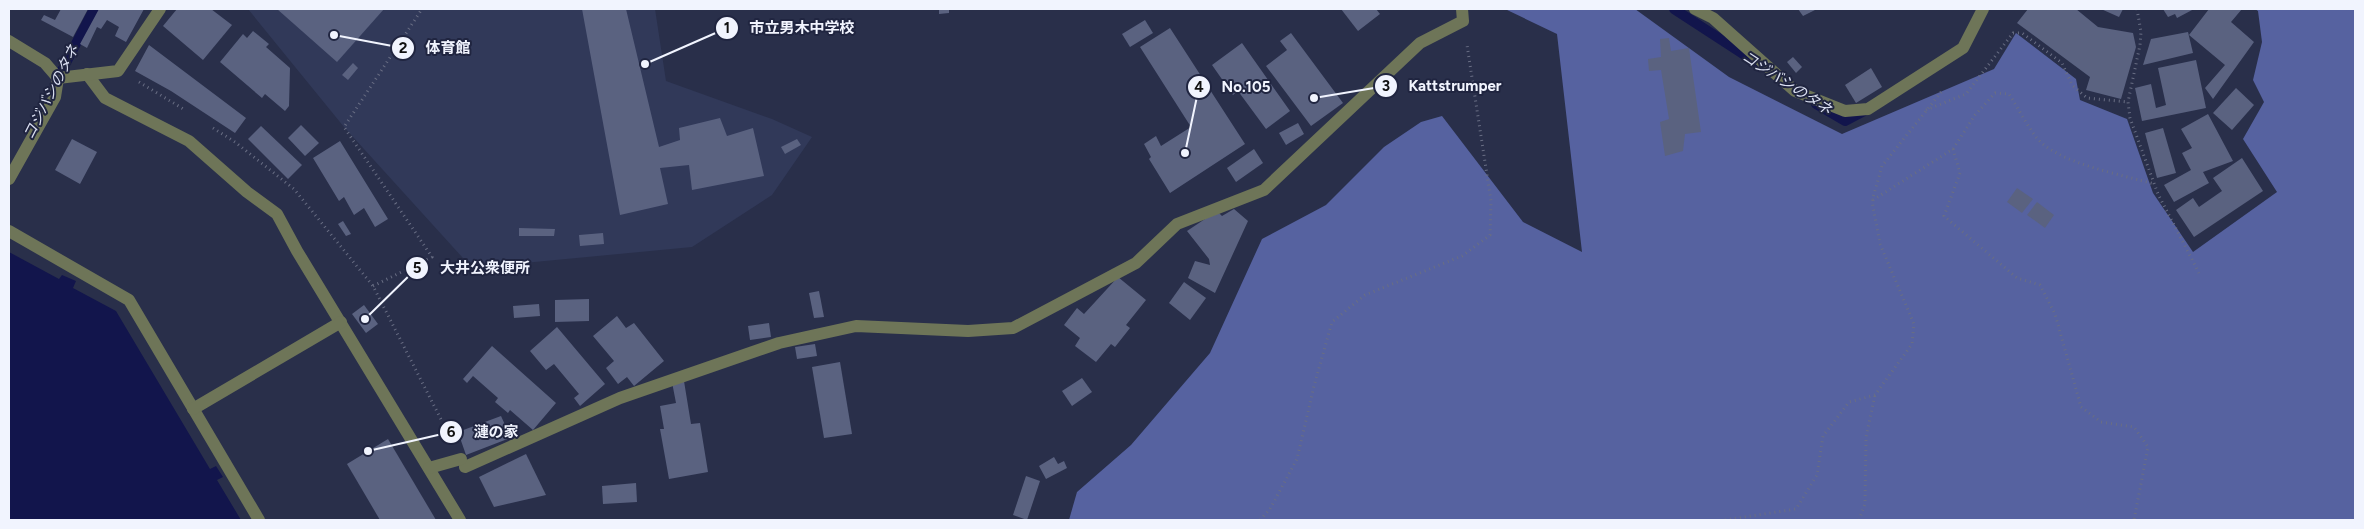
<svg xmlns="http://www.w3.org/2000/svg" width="2364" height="529" font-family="Figtree,'Noto Sans JP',sans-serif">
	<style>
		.built { fill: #313959 }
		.forest { fill: #5662a0 }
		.water { fill: #12154c }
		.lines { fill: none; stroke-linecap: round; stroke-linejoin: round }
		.stream { stroke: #12154c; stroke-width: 10 }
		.building { fill: #5a6280 }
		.path { stroke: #696e84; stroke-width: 3; stroke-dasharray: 1 4; stroke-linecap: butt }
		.street { stroke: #6e7558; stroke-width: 12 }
		.labels { text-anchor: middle; stroke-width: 4; stroke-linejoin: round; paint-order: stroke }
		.water-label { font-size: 15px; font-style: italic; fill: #dadff1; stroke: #202540 }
		.leader { fill: none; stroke: #f1f4fe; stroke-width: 2 }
		.callout-dot { fill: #f1f4fe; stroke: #202540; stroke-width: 2 }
		.mark-label { font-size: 15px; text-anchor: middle; font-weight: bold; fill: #111 }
		.callout-label { font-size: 15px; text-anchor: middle; font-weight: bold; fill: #f1f4fe; stroke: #202540; stroke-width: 4; stroke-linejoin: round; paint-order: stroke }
	</style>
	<rect width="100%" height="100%" fill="#292f4a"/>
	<polygon class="built" points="248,9 655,9 666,81 772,119 812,137 772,195 692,247 472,268 344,127"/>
	<polygon class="forest" points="1505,9 1635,9 1729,77 1842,134 1994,69 2016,33 2076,79 2080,100 2127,119 2153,193 2193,252 2277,192 2243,139 2264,102 2253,80 2262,42 2258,11 2255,9 2355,9 2355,520 1069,520 1077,492 1131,445 1210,353 1262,239 1326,205 1384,147 1421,122 1442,116 1523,222 1582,252 1557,34"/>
	<polygon class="water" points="9,252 59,279 62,275 76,281 73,288 116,311 210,469 216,466 223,477 217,480 241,520 9,520"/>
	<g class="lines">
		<g class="stream">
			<polyline points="1674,9 1757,63"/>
			<polyline points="56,82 94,9"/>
			<polyline points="1816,104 1845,121 1864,111"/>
		</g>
	</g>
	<g class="building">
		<polygon points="61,9 88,9 73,37 41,20 44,15 55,20"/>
		<polygon points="99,9 144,9 126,42 115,36 119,27 107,20 101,29 97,27 87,48 80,44"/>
		<polygon points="177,9 211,9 232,25 203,60 163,26"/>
		<polygon points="277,9 384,9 337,62"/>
		<polygon points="582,9 626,9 659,147 680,140 679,128 720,118 727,136 753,128 764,176 692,190 689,165 660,168 668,204 620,215"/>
		<polygon points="939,9 949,9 949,13 939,14"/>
		<polygon points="1341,9 1376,9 1380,14 1358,31"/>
		<polygon points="1798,9 1817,9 1803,16"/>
		<polygon points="2028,9 2076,9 2098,27 2133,33 2136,47 2121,99 2086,90 2090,77 2017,23"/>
		<polygon points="2101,9 2123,9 2119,17"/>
		<polygon points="2163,9 2194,9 2177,18 2175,14 2168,17"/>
		<polygon points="2209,9 2242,9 2231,22 2254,42 2213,99 2205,88 2225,65 2189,35"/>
		<polygon points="1145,20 1153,33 1130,47 1122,34"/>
		<polygon points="1170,28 1245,144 1170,193 1149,159 1151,157 1144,144 1156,136 1161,146 1191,127 1140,47"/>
		<polygon points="253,31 269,44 266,47 290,68 289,106 285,111 265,94 262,98 220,62 243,34 247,38"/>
		<polygon points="2188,32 2193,53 2143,65 2151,39"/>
		<polygon points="1291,33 1343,103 1311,126 1266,66 1287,50 1280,41"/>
		<polygon points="1669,38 1671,51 1689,48 1701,132 1685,134 1683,151 1665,156 1660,122 1669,119 1661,70 1649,71 1648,59 1661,57 1660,39"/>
		<polygon points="1242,43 1290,111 1266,129 1238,91 1233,95 1212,65"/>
		<polygon points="149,45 246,118 235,133 171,91 135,71"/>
		<polygon points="1793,57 1802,67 1796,73 1787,62"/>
		<polygon points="2196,60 2206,108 2142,121 2135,88 2151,84 2156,108 2166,105 2158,68"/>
		<polygon points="353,63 358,68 348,80 342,75"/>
		<polygon points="1871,68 1882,87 1856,103 1845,85"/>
		<polygon points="2236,88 2254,105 2232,130 2213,113"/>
		<polygon points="2208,114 2233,161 2203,172 2209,183 2174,202 2164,185 2191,170 2182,153 2192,148 2181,129"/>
		<polygon points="1298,123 1304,134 1286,145 1279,133"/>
		<polygon points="301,125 319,143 305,156 288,138"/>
		<polygon points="261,126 302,165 288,179 248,139"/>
		<polygon points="2163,128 2176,173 2157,178 2145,133"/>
		<polygon points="72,139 97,152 80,184 55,170"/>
		<polygon points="797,139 801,145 785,154 781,147"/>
		<polygon points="340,141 388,219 375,227 364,208 354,215 344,197 339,201 313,158"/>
		<polygon points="1254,149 1263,163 1236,182 1227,168"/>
		<polygon points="2242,158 2263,191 2194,237 2176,210 2193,198 2199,207 2222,191 2213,178"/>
		<polygon points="2017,188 2033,199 2022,213 2007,202"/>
		<polygon points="2037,202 2054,215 2045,228 2027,215"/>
		<polygon points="1234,209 1248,221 1215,293 1188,278 1195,261 1210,265 1209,259 1187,231 1217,211 1222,216"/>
		<polygon points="343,221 351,234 346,236 338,224"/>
		<polygon points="519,228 555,229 554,236 519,236"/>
		<polygon points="603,233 604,244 580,246 579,235"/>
		<polygon points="1118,277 1146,300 1126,325 1130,328 1115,347 1111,344 1096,362 1075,346 1080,338 1064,325 1077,308 1084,314"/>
		<polygon points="1184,282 1206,298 1190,320 1169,303"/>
		<polygon points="819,291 824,317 814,318 809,293"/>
		<polygon points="589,299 589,321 555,322 555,300"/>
		<polygon points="539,304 540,316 514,318 513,306"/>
		<polygon points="364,305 378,324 366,333 352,314"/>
		<polygon points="617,316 626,328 634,323 664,361 634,386 627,377 618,384 606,368 614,361 593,336"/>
		<polygon points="769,323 771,337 750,340 748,326"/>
		<polygon points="557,327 605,384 580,406 574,398 579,394 554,364 546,370 530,351"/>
		<polygon points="815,344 817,356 797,359 795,347"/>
		<polygon points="492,346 556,403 533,430 510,410 508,413 495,402 498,398 473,376 467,383 463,379"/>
		<polygon points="840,362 852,434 824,438 812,367"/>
		<polygon points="683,375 691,424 700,423 708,472 669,479 660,429 664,429 660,406 676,403 671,377"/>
		<polygon points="1082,378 1092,392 1072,406 1062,391"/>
		<polygon points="501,416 506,427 514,424 518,435 466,455 458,432"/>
		<polygon points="388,439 436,520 380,520 347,464"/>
		<polygon points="526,454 546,495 494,507 479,477"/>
		<polygon points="1054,457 1058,464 1064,461 1067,468 1046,479 1039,466"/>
		<polygon points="1026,476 1040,481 1027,520 1013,515"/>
		<polygon points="636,483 637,502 603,504 602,486"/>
	</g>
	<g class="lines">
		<g class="path">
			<polyline points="2137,9 2141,32 2140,45 2128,102 2130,118 2158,194 2199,273"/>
			<polyline points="139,82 185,110"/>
			<polyline points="1926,110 1966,94 2013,33 2022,33 2062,63 2072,85 2087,98 2128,102"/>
			<polyline points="213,128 235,142 294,189 373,286 450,437"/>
			<polyline points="1953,149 1960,173 1944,216 2017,278 2040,285 2055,314 2081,407 2101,422 2134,427 2148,447 2134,520"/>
			<path d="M1873,200L1953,149L1975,115L1995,93L2009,94C2018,108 2026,124 2036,137C2056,163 2123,175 2154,184"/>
			<polyline points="373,286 432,257 344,127 422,9"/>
			<polyline points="1260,520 1270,509 1297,459 1314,386 1332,322 1365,295 1462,256 1490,235 1491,201 1467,45"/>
			<polyline points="1725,520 1796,509 1817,475 1823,436 1849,402 1875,395 1912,344 1914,324 1880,244 1872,201 1882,166 1942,91"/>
			<polyline points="1859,520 1865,504 1866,437 1875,395"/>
		</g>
		<g class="street">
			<polyline points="1695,9 1713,18 1795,91 1845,111 1868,109 1963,48 1983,9"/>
			<polyline points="9,41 45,63 58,78"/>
			<polyline points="87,74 105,98 189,141 247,192 277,214 297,251 460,520"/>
			<polyline points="58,78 118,71 160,9"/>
			<polyline points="9,179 55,97 58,78"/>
			<polyline points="9,231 129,300 259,520"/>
			<polyline points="193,409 341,322"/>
			<polyline points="465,467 620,398 779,343 856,326 968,331 1013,328 1136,263 1177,224 1264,190 1420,43 1463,21 1462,9"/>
			<polyline points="429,468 461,459"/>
		</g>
	</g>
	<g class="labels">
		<g class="water-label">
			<text transform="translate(1787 83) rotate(33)" y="5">コジバシのタネ</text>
			<text transform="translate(51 92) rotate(-63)" y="5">コジバシのタネ</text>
		</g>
	</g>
	<path class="leader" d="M645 64L727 28M334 35L403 48M1314 98L1386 86M1185 153L1199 87M365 319L417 268M368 451L451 432"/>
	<g class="callout-dot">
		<circle cx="645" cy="64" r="5"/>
		<circle cx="334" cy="35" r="5"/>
		<circle cx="1314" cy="98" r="5"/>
		<circle cx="1185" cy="153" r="5"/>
		<circle cx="365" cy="319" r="5"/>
		<circle cx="368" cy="451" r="5"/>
		<circle cx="727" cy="28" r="12"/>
		<circle cx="403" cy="48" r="12"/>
		<circle cx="1386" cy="86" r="12"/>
		<circle cx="1199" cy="87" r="12"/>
		<circle cx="417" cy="268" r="12"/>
		<circle cx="451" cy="432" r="12"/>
	</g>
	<g class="mark-label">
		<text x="727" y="33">1</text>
		<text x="403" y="53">2</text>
		<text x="1386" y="91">3</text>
		<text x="1199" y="92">4</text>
		<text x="417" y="273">5</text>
		<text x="451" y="437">6</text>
	</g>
	<g class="callout-label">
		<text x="802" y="33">市立男木中学校</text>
		<text x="448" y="53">体育館</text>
		<text x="1455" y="91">Kattstrumper</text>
		<text x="1246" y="92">No.105</text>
		<text x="485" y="273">大井公衆便所</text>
		<text x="496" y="437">漣の家</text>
	</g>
	<rect width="2364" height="529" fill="none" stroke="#f1f4fe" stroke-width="20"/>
</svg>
